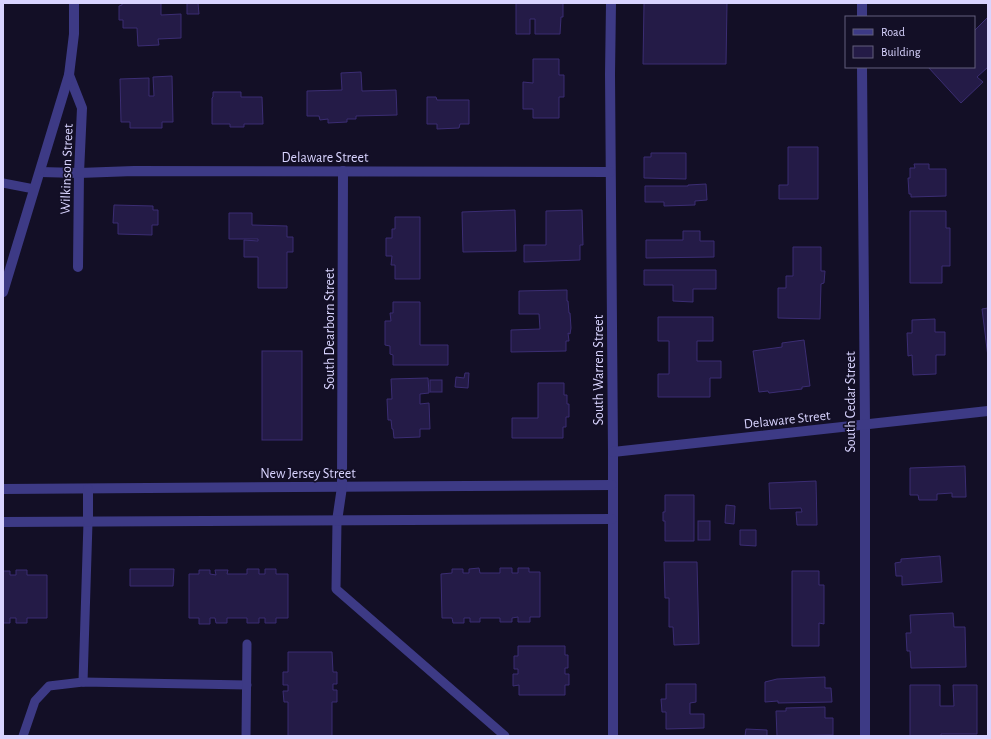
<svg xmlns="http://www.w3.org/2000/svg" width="991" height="739" font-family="'Alegreya Sans',sans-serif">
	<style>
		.building { fill: #241b47; stroke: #3b2d73 }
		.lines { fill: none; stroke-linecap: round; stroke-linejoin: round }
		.service { stroke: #3d3a85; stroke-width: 9 }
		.minor { stroke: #3d3a85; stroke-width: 10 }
		.labels { text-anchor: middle; stroke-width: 3.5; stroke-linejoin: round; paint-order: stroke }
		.street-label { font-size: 14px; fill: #d9d4ff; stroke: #130f26 }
	</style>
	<rect width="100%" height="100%" fill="#130f26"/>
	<g class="building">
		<polygon points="122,3 161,3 161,15 181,14 181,38 158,39 159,45 138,46 137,28 123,28 123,20 119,20 119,6 122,5"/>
		<polygon points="187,3 198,3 199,14 187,14"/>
		<polygon points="516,3 563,3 563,17 561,17 560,34 535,34 535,19 530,19 530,34 516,34"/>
		<polygon points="644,3 727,3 726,64 643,64"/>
		<polygon points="988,17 988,67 977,77 983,82 961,103 928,67 974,67 974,31"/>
		<polygon points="533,59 559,59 559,75 564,75 564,97 559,97 559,118 533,118 533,109 523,109 523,82 533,83"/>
		<polygon points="361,72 362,91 396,90 397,115 356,116 356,119 347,119 347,122 328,123 328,119 320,120 319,116 307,116 307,91 342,90 341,73"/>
		<polygon points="172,76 173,122 162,122 162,128 130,128 130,122 121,122 120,79 149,78 149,96 154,96 153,77"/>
		<polygon points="213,92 241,92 241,97 262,97 263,124 244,124 244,127 230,127 230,124 212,124 212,98 213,97"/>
		<polygon points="427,97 436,97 437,100 469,100 469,124 460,124 459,128 437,129 437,124 427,124"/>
		<polygon points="788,147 818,147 818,199 779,199 779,185 788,185"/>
		<polygon points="651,153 686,153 686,179 644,178 644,157 651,157"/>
		<polygon points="914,164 929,164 929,169 946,169 946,196 911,197 911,194 909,194 908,178 910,178 910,168 915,168"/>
		<polygon points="706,184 707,200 695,201 695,205 664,206 664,202 645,202 645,186 688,186 688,185"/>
		<polygon points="114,205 153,206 153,210 158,210 158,225 152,225 152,235 118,234 118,223 113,223"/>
		<polygon points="515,210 516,251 463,252 462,212"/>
		<polygon points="582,210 583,245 580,245 580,260 524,262 524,245 546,245 546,211"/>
		<polygon points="910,211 946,211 946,228 950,228 950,266 942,266 942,283 910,283"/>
		<polygon points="229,213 252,213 252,225 287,226 287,237 293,237 293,252 287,252 287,288 258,288 258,257 244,257 244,240 258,241 258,239 229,239"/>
		<polygon points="395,217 420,217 420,279 395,279 395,265 391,265 392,256 386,256 386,238 392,238 392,229 395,229"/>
		<polygon points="683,231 700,231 700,241 714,241 714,257 646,258 646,240 683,240"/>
		<polygon points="793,247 821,247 821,271 825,271 824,283 821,284 820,319 778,318 778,288 786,288 786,276 793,276"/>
		<polygon points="644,270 716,270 716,289 693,289 693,302 673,301 673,285 644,285"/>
		<polygon points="567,290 567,301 568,301 569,313 570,313 571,328 570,334 568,333 569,341 566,341 566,351 511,352 511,330 540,329 539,314 519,314 519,291"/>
		<polygon points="393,302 420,302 420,345 448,345 448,365 393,365 393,355 390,354 390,346 385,345 385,321 391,321 390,313 393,313"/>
		<polygon points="988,308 988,357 982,309"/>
		<polygon points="658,317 713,317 713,341 697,341 697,361 721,361 721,378 710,378 710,397 658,397 658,374 669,374 669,341 658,341"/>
		<polygon points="935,319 935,332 945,332 945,355 936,355 936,374 913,375 912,355 908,356 907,333 912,333 912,320"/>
		<polygon points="804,340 810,386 802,387 802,389 769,393 768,391 759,392 753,351 782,347 782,343"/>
		<rect x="262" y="351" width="40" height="89"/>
		<polygon points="465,373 469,373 468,388 455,387 456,377 464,378"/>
		<polygon points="428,378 429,393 420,394 420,404 429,403 430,429 420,429 420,437 394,438 393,429 392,429 391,420 388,420 387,399 392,399 391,379"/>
		<rect x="430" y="380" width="12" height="12"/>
		<polygon points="538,383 564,383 564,395 567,395 567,404 569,404 569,417 566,417 566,427 563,427 563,438 512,438 512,418 538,418"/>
		<polygon points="965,466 966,497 952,497 952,493 937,494 937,500 919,500 918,495 910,495 910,468"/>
		<polygon points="816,481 817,525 797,525 796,512 802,512 801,508 770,509 769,483"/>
		<polygon points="665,495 694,495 694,541 665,541 665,521 663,521 663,512 665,512"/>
		<polygon points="726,505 735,506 734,524 725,523"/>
		<rect x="698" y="521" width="12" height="19"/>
		<polygon points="740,530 756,530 756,546 740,545"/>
		<polygon points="940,556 942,582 902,585 902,576 896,576 895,563 901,562 901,559"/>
		<polygon points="664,562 697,562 699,644 674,645 673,627 669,627 669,598 665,598"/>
		<polygon points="479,568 480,573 500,573 500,568 512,568 512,573 518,573 518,568 529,568 529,572 540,572 540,617 530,617 530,622 518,622 518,617 512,618 512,622 500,622 500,618 480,618 480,622 470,622 470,618 464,618 464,623 453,623 452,618 442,618 441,574 452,573 452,569 463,569 463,573 469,573 469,569"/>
		<polygon points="130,569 174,569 173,586 130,586"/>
		<polygon points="247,569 259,569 259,574 265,574 265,569 276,569 276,574 288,574 288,618 276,618 276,623 265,623 265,618 259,618 259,623 247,623 247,618 227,618 227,623 216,623 215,618 210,618 210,624 199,624 199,618 189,618 189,574 199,574 199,570 210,570 210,574 216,575 215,570 228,570 227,574 247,574"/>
		<polygon points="16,570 27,570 27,575 47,575 47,618 27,618 27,623 16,623 16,618 10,618 10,623 3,623 3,571 10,571 10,575 16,575"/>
		<polygon points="792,571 819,571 819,585 824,585 824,624 819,623 819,646 792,646"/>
		<polygon points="953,613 954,627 965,627 966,667 911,668 910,651 907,651 906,633 911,633 910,615"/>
		<polygon points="518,646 565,646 565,655 568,655 568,668 565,668 565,674 569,674 569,685 565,685 565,695 519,695 519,685 513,686 513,674 518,674 518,669 514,669 514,656 518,656"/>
		<polygon points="288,652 332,652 333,672 337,672 337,684 333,684 333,690 337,690 337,702 332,702 332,736 288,736 288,702 284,702 283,691 288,691 288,685 283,685 283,672 288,672"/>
		<polygon points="825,677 825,688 831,688 832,702 778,703 778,701 765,702 765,682 777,679"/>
		<polygon points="666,684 696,684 696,702 690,703 690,714 704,714 704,728 666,729 666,712 662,712 661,699 666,699"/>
		<polygon points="910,685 940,685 940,706 954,706 953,685 977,685 977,734 941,734 941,736 910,736"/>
		<polygon points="825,707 825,718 833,718 833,735 777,736 776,711 786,711 786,708"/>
		<polygon points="746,729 767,730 767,736 745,736"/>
	</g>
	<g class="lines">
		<g class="service">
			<polyline points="3,183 34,189"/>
			<polyline points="337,521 336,589 505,736"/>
			<polyline points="83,682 88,522"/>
			<polyline points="23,736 35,701 49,686 83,682 247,685"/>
			<polyline points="246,736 247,644"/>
		</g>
		<g class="minor">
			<polyline points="611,3 610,74 613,452 613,736"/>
			<polyline points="862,17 862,3"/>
			<polyline points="862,67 865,424 865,736"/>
			<polyline points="69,75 82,108 79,173 78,267"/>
			<polyline points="40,172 79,173 134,171 610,172"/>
			<polyline points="3,292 69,75 74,34 74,3"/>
			<polyline points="613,452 988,411"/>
			<polyline points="3,489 612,485"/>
			<polyline points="337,521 342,487 343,171"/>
			<polyline points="3,522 612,519"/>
			<polyline points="88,522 88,489"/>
		</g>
	</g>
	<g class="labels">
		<g class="street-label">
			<text x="325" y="162">Delaware Street</text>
			<text transform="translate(66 169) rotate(-88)" y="5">Wilkinson Street</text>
			<text transform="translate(329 329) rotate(-90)" y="5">South Dearborn Street</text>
			<text transform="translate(598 370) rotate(-90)" y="5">South Warren Street</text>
			<text transform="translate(850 402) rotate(-90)" y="5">South Cedar Street</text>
			<text transform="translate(787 419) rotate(-6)" y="5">Delaware Street</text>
			<text x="308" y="478">New Jersey Street</text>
		</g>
	</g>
	<rect width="991" height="739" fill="none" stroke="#d9d4ff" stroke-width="8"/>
	<rect x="845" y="16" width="130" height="52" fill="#130f26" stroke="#625e7d"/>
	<rect x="853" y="29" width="20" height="6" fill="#3d3a85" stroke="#625e7d"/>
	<text x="881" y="36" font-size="12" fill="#d9d4ff">Road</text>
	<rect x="853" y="46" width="20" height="12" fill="#241b47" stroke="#625e7d"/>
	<text x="881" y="56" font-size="12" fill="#d9d4ff">Building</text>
</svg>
